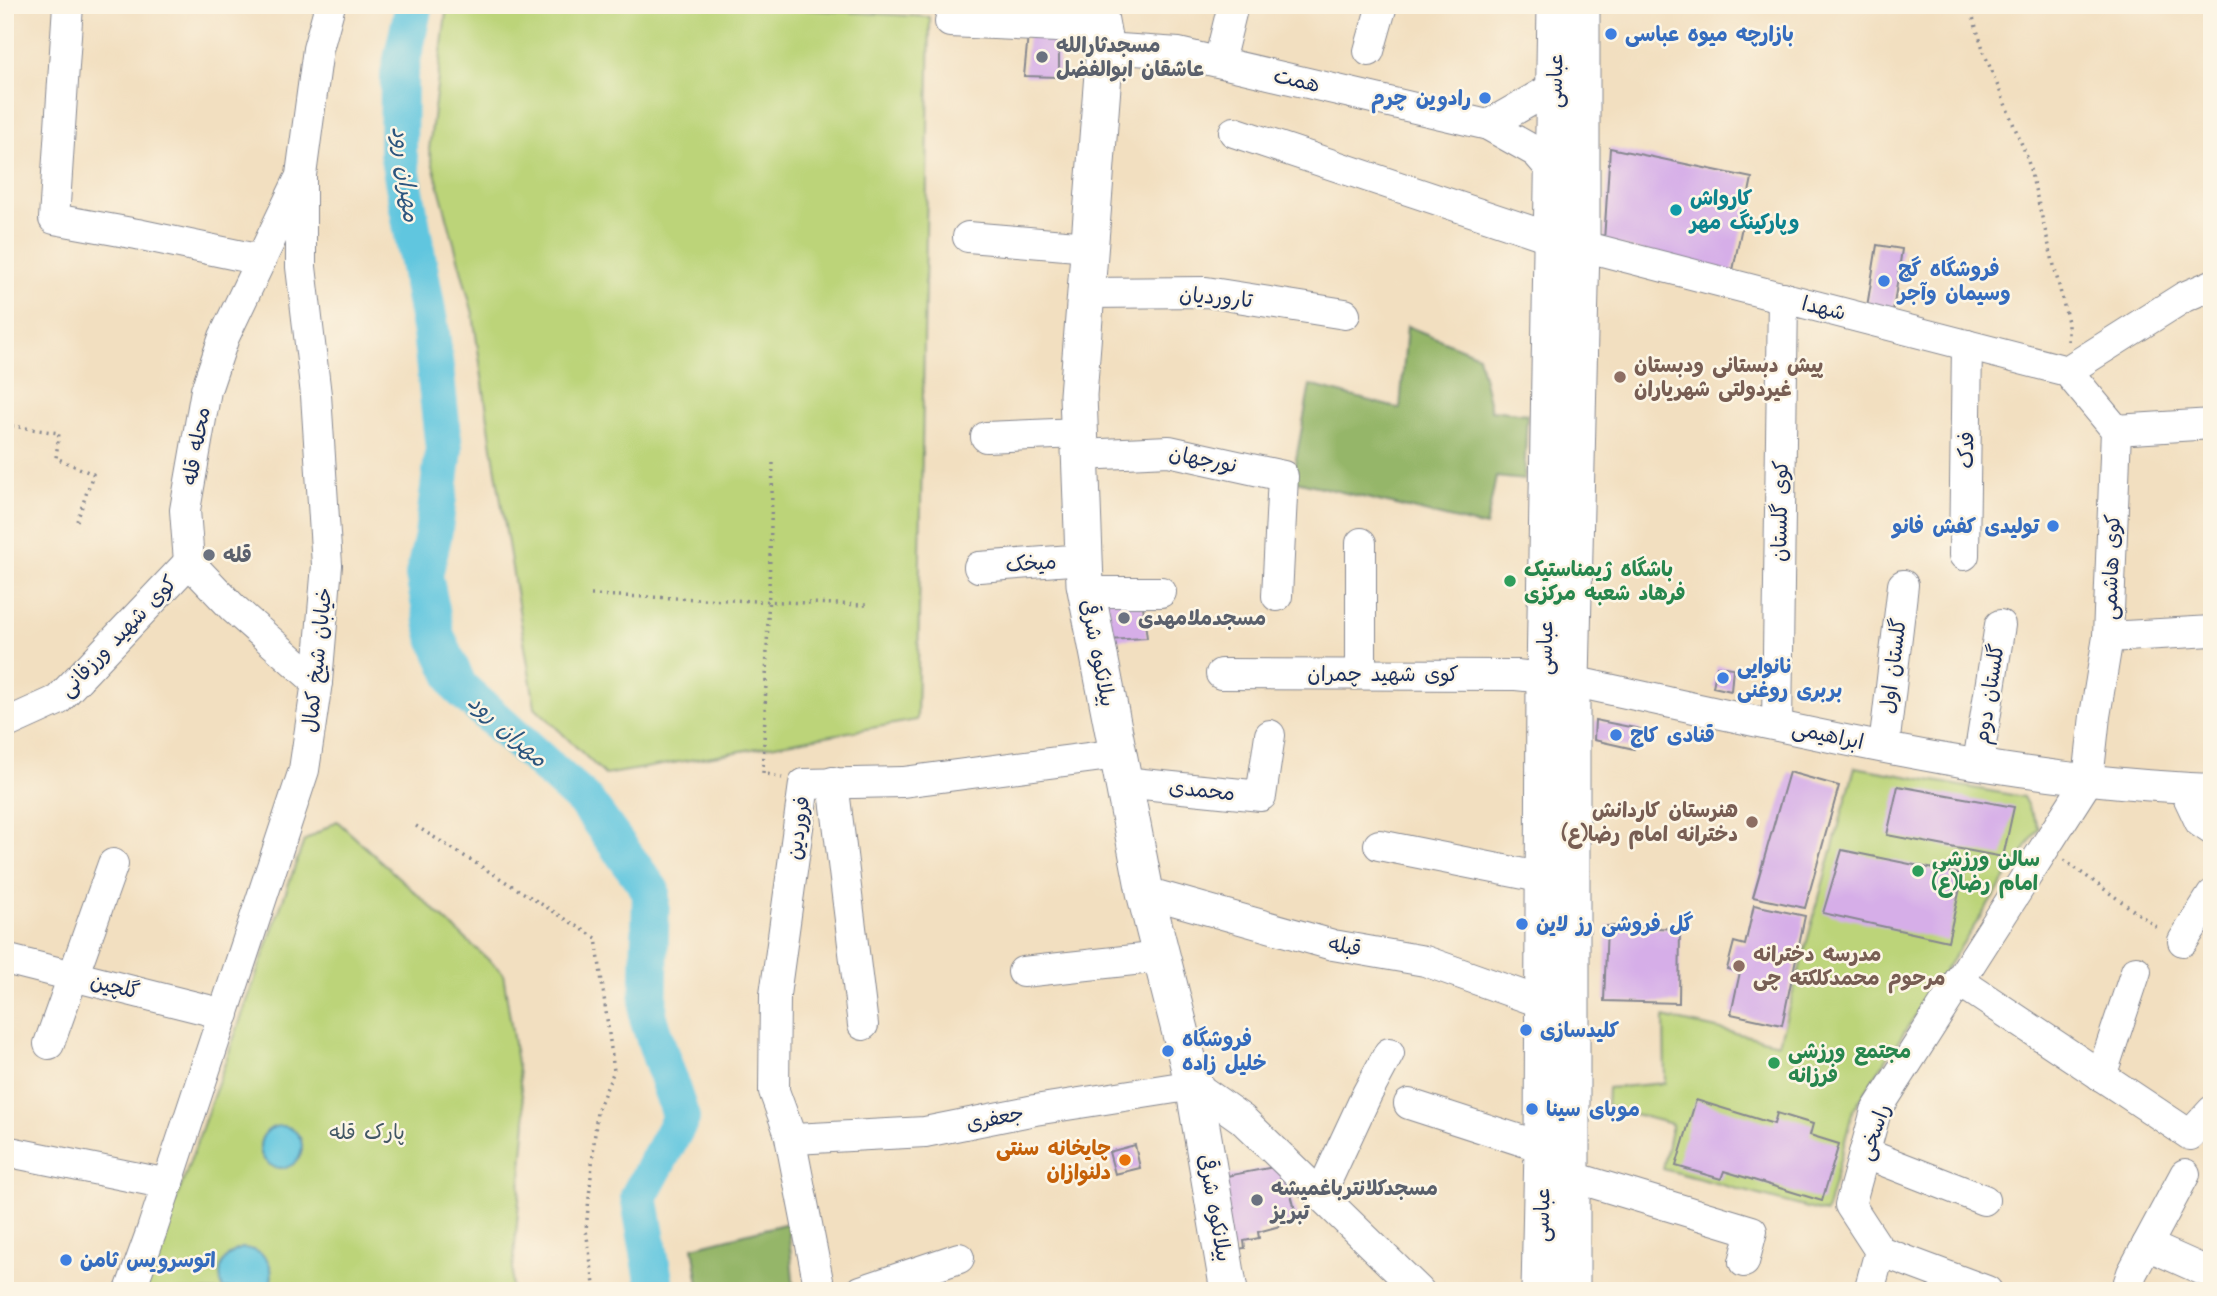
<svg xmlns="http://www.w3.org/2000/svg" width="2217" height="1296" font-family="'Architects Daughter','Playpen Sans Arabic',sans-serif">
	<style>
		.green { fill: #bcd479; stroke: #6c826c; stroke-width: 2 }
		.forest { fill: #95b669; stroke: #587264; stroke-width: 2 }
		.water { fill: #61c6df; stroke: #3e7a9e; stroke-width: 2 }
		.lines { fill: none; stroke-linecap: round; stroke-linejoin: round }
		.river { stroke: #61c6df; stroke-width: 38 }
		.building { fill: #d6aee8 }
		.minor-casing { stroke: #86878f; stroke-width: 32 }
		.major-casing { stroke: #86878f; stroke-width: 39 }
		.path { stroke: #86878f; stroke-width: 3.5; stroke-dasharray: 2 5; stroke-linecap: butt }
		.minor { stroke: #fff; stroke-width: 30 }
		.major { stroke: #fff; stroke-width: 37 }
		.shop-dot { fill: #3f7fe0; stroke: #fcf5e5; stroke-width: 2.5 }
		.worship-dot { fill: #6b7280; stroke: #fcf5e5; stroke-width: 2.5 }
		.culture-dot { fill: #0f9aa8; stroke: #fcf5e5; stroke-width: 2.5 }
		.education-dot { fill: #8d6e63; stroke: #fcf5e5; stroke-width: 2.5 }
		.leisure-dot { fill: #2e9e5b; stroke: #fcf5e5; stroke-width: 2.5 }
		.food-dot { fill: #e8710a; stroke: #fcf5e5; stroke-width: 2.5 }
		.labels { text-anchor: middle; stroke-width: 5; stroke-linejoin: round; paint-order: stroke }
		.shop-label { font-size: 21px; font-weight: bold; fill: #366cbe; stroke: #fcf5e5; text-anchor: start }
		.worship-label { font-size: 21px; font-weight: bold; fill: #5b616d; stroke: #fcf5e5; text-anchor: start }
		.street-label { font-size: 21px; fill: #1b2f5e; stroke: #fcf5e5 }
		.culture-label { font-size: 21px; font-weight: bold; fill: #0d838f; stroke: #fcf5e5; text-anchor: start }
		.education-label { font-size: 21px; font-weight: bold; fill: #785e54; stroke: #fcf5e5; text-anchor: start }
		.leisure-label { font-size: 21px; font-weight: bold; fill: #27864d; stroke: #fcf5e5; text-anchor: start }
		.park-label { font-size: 21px; fill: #435865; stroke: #fcf5e5 }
		.food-label { font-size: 21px; font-weight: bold; fill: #c56008; stroke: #fcf5e5; text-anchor: end }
		.water-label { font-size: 23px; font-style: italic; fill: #2c557e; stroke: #fcf5e5 }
	</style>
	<rect width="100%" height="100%" fill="#fcf5e5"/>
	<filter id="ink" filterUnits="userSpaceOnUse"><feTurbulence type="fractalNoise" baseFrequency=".0143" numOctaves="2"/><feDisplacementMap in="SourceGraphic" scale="14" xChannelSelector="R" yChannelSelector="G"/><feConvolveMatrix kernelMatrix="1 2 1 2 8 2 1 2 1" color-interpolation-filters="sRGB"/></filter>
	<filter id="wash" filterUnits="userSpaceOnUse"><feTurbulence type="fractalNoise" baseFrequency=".00686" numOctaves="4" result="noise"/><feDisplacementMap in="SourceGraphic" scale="28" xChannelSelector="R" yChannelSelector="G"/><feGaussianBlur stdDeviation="1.57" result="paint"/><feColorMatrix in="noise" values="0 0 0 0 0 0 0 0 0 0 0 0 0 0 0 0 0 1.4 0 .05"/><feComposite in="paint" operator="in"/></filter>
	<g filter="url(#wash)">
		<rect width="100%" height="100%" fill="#f2dfc0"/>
		<g class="green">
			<polygon points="447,5 729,5 930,17 917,720 605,775 535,707 492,447 473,314 429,150"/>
			<polygon points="1855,767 2023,797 2039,828 1853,1110 1826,1213 1663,1169 1672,1124 1607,1107 1608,1088 1665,1083 1664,1017 1779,1043"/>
			<polygon points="337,821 503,973 526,1121 511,1291 144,1291 304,841"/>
		</g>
		<g class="forest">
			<polygon points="1407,326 1478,355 1491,410 1527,414 1524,480 1496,477 1486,527 1292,480 1310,385 1400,409"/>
			<polygon points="788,1223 794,1291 700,1291 693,1247"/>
		</g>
		<g class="water">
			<circle cx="281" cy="1147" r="21"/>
			<path d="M242,1248C266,1249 279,1269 267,1291L223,1289C216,1270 222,1255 242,1248Z"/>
		</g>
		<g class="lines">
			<polyline class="river" points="414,5 399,74 398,152 431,333 444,449 433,536 424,575 436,636 459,687 586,802 651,891 648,1018 681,1118 639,1196 656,1291"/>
		</g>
		<g id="blocks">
			<g class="building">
				<polygon points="1028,35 1059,37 1059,77 1024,76"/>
				<polygon points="1610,148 1752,178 1732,275 1604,241"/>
				<polygon points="1877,245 1902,249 1892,319 1866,313"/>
				<polygon points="1142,598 1147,638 1106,640 1102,599"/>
				<polygon points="1717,666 1733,668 1731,691 1713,687"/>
				<polygon points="1595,720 1640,729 1634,749 1594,740"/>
				<polygon points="1789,772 1839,786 1805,908 1753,897"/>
				<polygon points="1898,786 2014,807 2003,857 1887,835"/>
				<polygon points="1842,850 1963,875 1948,941 1823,913"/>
				<polygon points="1754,905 1805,916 1782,1025 1731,1014 1740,972 1727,969 1734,942 1745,945"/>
				<polygon points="1607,926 1680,929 1679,1003 1604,1001"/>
				<polygon points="1696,1100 1774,1124 1777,1113 1813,1124 1810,1135 1839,1144 1822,1201 1724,1171 1721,1179 1676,1166"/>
				<polygon points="1135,1145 1140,1168 1115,1174 1109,1152"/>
				<polygon points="1279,1166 1287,1179 1298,1221 1258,1232 1259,1238 1244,1241 1245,1248 1231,1250 1216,1178"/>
			</g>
		</g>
	</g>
	<g filter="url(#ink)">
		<use href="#blocks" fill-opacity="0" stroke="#86878f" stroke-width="2"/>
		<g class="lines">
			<defs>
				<g id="minor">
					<polyline points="68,5 54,219 137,234 261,260"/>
					<polyline points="950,22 1101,29"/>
					<polyline points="1105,48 1179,53 1488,125 1536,152 1562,182"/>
					<polyline points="1369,51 1382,5"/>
					<polyline points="1219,62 1233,5"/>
					<polyline points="1488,125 1570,78"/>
					<polyline points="1234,132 1552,238 2067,371"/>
					<polyline points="298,182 224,337 206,390 185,510 189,562 233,608 317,682"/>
					<polyline points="968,237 1089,247"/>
					<polyline points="1086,293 1206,292 1345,314"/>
					<polyline points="2067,371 2184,297 2212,285"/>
					<polyline points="2116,430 2212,424"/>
					<polyline points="986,437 1079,433"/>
					<polyline points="1080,455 1169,451 1283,476 1277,596"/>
					<polyline points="1964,555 1967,345"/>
					<polyline points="979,567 1084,559"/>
					<polyline points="1086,592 1161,592"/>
					<polyline points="2108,637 2212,631"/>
					<path d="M1221,674L1516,675L1571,681C1782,726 1995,781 2212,789"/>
					<polyline points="1361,674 1361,543"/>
					<polyline points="5,724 58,700 189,562"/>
					<polyline points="1777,725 1783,297"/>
					<polyline points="1884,747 1903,585"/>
					<polyline points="1118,754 903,782 804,784 775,995 774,1091 789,1132 794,1139 925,1132 1035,1110 1194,1085 1242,1119 1419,1291"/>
					<polyline points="1978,763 2000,625"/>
					<polyline points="833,782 863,1025"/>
					<polyline points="1123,782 1261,796 1270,735"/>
					<polyline points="2184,788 2200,822 2212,830"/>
					<polyline points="1379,845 1544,878"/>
					<polyline points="1145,892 1333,945 1425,961 1543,1003"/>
					<polyline points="2183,941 2212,895"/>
					<polyline points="5,959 224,1014"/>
					<polyline points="1023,972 1161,957"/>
					<polyline points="1959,981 2190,1135 2212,1111"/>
					<polyline points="49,1044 113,864"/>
					<polyline points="2101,1076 2136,971"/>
					<polyline points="1409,1104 1563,1154"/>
					<polyline points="789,1132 820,1291"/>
					<polyline points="5,1151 168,1184"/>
					<polyline points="1864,1153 1984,1200"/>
					<polyline points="1570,1176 1752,1231 1744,1262"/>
					<polyline points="1320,1195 1367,1094 1389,1053"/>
					<polyline points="2147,1245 2212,1274"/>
					<polyline points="1880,1251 1987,1291"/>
					<polyline points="130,1291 152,1230 304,770 317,682 327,565 316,395 301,267 301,175 318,49 330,5"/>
					<polyline points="861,1291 959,1258"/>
					<polyline points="1869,1291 1880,1251 1850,1205 1876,1111 2088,780 2095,716 2108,637 2116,430 2067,371"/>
					<polyline points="2126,1291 2132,1273 2185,1174"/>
				</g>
				<g id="major">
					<polyline points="1097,5 1105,48 1078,395 1085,584 1145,892 1194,1085 1229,1291"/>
					<polyline points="1540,1291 1543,1148 1545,678 1556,5"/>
					<polyline points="1571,1291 1571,681 1581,245 1581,5"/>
				</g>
			</defs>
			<use href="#minor" class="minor-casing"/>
			<use href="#major" class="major-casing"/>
			<g class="path">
				<polyline points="1969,5 1985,55 2027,157 2068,322 2068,341"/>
				<polyline points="5,425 59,433 56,458 93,474 77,521"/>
				<polyline points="773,463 763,773 782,778"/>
				<polyline points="591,595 866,605"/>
				<polyline points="416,826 596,938 614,1071 597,1111 586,1230 595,1291"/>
				<polyline points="2064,860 2158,928"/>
			</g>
			<use href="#minor" class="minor"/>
			<use href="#major" class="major"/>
		</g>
	</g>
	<g class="shop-dot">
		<circle cx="1611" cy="34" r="7"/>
		<circle cx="1485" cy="98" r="7"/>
		<circle cx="1884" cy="281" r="7"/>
		<circle cx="2053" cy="526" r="7"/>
		<circle cx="1723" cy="678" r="7"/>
		<circle cx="1616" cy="735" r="7"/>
		<circle cx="1522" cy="924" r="7"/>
		<circle cx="1526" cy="1030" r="7"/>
		<circle cx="1168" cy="1051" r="7"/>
		<circle cx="1532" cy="1109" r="7"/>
		<circle cx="66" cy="1260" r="7"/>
	</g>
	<g class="worship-dot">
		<circle cx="1042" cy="57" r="7"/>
		<circle cx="209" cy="555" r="7"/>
		<circle cx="1124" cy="618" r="7"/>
		<circle cx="1257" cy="1200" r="7"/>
	</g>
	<circle class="culture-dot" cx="1676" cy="210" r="7"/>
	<g class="education-dot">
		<circle cx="1620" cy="377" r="7"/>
		<circle cx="1752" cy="822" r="7"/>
		<circle cx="1739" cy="966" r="7"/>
	</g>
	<g class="leisure-dot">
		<circle cx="1510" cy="581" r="7"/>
		<circle cx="1918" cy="871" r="7"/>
		<circle cx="1774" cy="1063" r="7"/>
	</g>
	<circle class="food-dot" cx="1125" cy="1160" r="7"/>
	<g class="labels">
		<g class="shop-label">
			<text x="1625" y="41">بازارچه میوه عباسی</text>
			<text x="1471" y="105" text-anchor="end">رادوین چرم</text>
			<text x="1898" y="276">فروشگاه گچ<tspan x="1898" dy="24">وسیمان وآجر</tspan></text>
			<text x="2039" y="533" text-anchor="end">تولیدی کفش فانو</text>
			<text x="1737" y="673">نانوایی<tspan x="1737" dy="24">بربری روغنی</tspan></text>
			<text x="1630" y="742">قنادی کاج</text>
			<text x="1536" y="931">گل فروشی رز لاین</text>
			<text x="1540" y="1037">کلیدسازی</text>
			<text x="1182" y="1046">فروشگاه<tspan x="1182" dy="24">خلیل زاده</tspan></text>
			<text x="1546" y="1116">موبای سینا</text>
			<text x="80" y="1267">اتوسرویس ثامن</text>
		</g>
		<g class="worship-label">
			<text x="1056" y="52">مسجدثارالله<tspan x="1056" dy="24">عاشقان ابوالفضل</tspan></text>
			<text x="223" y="562">قله</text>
			<text x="1138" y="625">مسجدملامهدی</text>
			<text x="1271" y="1195">مسجدکلانترباغمیشه<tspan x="1271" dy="24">تبریز</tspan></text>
		</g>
		<g class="street-label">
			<text transform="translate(1297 80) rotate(13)" y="7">همت</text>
			<text transform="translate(1555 81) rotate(-89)" y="7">عباسى</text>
			<text transform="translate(1216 297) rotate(5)" y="7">تاروردیان</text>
			<text transform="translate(1824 308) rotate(14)" y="7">شهدا</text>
			<text transform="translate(196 446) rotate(-80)" y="7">محله قله</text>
			<text transform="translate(1966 450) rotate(-89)" y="7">فدک</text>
			<text transform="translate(1203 459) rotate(11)" y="7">نورجهان</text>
			<text transform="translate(1780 511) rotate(-89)" y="7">کوی گلستان</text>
			<text transform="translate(1031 563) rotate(-4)" y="7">میخک</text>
			<text transform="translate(2111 567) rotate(-88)" y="7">کوی هاشمی</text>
			<text transform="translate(118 636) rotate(-46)" y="7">کوی شهید ورزفانی</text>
			<text transform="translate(1545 648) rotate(-89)" y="7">عباسى</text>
			<text transform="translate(1098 653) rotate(79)" y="7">بیلانکوه شرقی</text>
			<text transform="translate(317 660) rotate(-84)" y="7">خیابان شیخ کمال</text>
			<text transform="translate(1893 666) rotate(-83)" y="7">گلستان اول</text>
			<text x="1383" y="681">کوی شهید چمران</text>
			<text transform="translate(1989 694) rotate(-81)" y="7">گلستان دوم</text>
			<text transform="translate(1828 735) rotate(12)" y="7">ابراهیمی</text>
			<text transform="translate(1202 790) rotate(6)" y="7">محمدی</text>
			<text transform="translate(798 828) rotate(-82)" y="7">فروردین</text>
			<text transform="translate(1345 946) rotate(11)" y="7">قبله</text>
			<text transform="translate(115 986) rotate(14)" y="7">گلچین</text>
			<text transform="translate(995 1118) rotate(-11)" y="7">جعفری</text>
			<text transform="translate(1874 1132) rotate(-70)" y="7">راسخی</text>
			<text transform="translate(1215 1208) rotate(80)" y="7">بیلانکوه شرقی</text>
			<text transform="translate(1542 1215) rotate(-89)" y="7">عباسى</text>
		</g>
		<g class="culture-label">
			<text x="1690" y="205">کارواش<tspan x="1690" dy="24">وپارکینگ مهر</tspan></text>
		</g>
		<g class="education-label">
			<text x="1634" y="372">پیش دبستانی ودبستان<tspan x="1634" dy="24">غیردولتی شهریاران</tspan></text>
			<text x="1738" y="817" text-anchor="end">هنرستان کاردانش<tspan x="1738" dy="24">دخترانه امام رضا(ع)</tspan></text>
			<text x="1753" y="961">مدرسه دخترانه<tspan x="1753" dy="24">مرحوم محمدکلکته چی</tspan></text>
		</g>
		<g class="leisure-label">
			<text x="1524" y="576">باشگاه ژیمناستیک<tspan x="1524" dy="24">فرهاد شعبه مرکزی</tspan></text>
			<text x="1932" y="866">سالن ورزشی<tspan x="1932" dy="24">امام رضا(ع)</tspan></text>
			<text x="1788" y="1058">مجتمع ورزشی<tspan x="1788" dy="24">فرزانه</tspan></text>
		</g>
		<g class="park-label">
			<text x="367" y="1139">پارک قله</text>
		</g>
		<g class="food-label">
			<text x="1111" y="1155">چایخانه سنتی<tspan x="1111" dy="24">دلنوازان</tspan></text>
		</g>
		<g class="water-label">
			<text transform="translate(406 174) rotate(83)" y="8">مهران رود</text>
			<text transform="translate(508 730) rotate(42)" y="8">مهران رود</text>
		</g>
	</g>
	<rect width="2217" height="1296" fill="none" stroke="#fcf5e5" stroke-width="28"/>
</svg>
